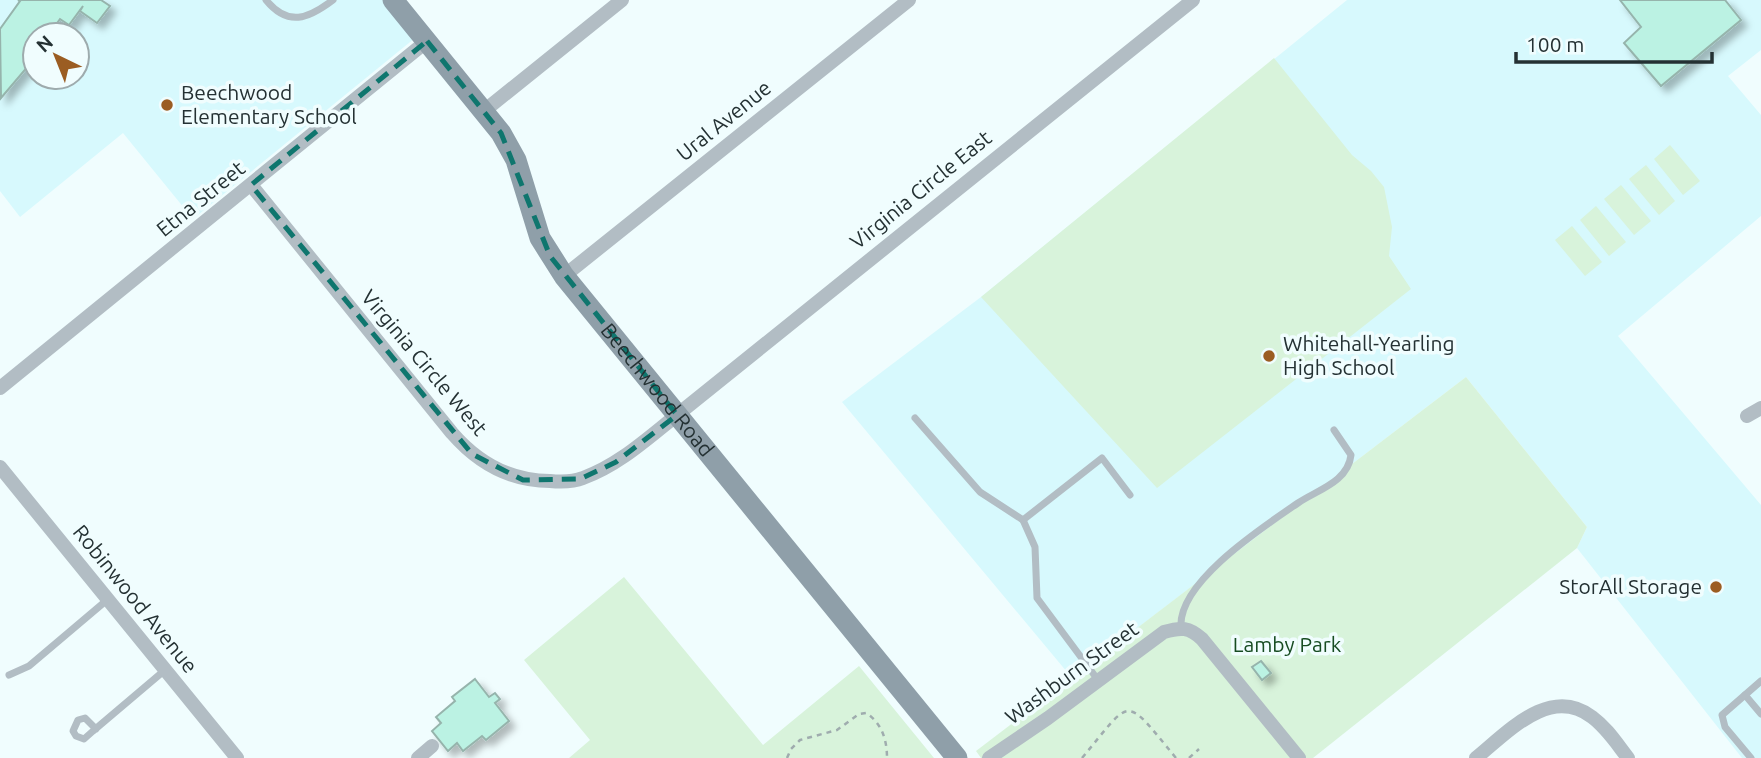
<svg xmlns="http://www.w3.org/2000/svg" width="1761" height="758" font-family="Ubuntu,sans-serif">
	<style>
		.built { fill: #d7f9fd; fill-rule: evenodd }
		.green { fill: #d8f3db }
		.building { fill: #bbf2e3; stroke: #96b4ac; stroke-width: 2; filter: url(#shadow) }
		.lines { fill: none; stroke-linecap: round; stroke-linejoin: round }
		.path { stroke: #9facae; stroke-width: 2.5; stroke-dasharray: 5 5; stroke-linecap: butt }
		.lane { stroke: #b2bdc4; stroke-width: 7 }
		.street { stroke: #b2bdc4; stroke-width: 14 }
		.secondary { stroke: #8f9fa9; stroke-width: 21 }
		.marked { fill: none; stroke: #0f766e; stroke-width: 5; stroke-dasharray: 14 9; stroke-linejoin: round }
		.poi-dot { fill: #9b5d22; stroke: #f0fdfe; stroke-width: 2.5 }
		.labels { text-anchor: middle; stroke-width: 7; stroke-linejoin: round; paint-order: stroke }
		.poi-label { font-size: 21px; fill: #243133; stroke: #f0fdfe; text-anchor: start }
		.street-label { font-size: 21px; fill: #243133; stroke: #f0fdfe }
		.park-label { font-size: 21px; fill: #174c22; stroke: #f0fdfe }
	</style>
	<defs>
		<filter id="shadow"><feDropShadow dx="6" dy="6" stdDeviation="3.5" flood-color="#0004"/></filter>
	</defs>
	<rect width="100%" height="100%" fill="#f0fdfe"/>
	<g class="built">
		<path d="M0,0H384L415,38L193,219L123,133L20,217L0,191ZM35,35H77V77H35Z"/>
		<polygon points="1347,0 1761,0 1761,50 1728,76 1761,115 1761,216 1618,336 1761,505 1761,758 1742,758 1577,548 1587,527 1466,377 1072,678 842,402 981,297"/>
	</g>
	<g class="green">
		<polygon points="1274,58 1352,155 1371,171 1384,187 1392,227 1389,256 1411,289 1157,488 981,297"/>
		<polygon points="1670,145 1700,181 1683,195 1654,159"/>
		<polygon points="1646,165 1675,201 1659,215 1629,179"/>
		<polygon points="1621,185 1651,221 1634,235 1604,199"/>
		<polygon points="1596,206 1626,242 1609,256 1580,220"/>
		<polygon points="1572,226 1602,262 1585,276 1555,240"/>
		<polygon points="1466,377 1587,527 1577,548 1313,758 981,758 976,751"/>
		<polygon points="624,577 763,745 859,666 934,758 569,758 590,740 524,660"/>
	</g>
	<g class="building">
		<polygon points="18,0 101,0 110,6 97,23 80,11 83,6 69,25 60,19 49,34 45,31 43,35 33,35 27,44 35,50 35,58 1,98 0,29 20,1"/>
		<polygon points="1620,0 1725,0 1741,20 1661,86 1624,43 1641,27"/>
		<polygon points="1261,661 1271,673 1262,680 1252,667"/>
		<polygon points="475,679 489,697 495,693 500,699 495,703 509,721 486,740 482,736 463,751 457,743 448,751 432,731 441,723 436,717 455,701 452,697"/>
	</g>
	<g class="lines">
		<g class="path">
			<path d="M787,758L791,749L800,740L837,730L859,714L866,713C882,723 887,740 887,758"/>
			<path d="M1082,758C1133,697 1123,694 1176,758"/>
			<polyline points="1189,758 1199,749"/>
		</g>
		<g class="lane">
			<path d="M266,0C288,27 308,19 333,0"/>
			<polyline points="915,418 980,492 1023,520 1035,547 1037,598 1098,680"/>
			<polyline points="1023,520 1102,458 1130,495"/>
			<path d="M1181,627C1178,582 1263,527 1298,503C1317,490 1348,482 1351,455L1334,430"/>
			<polyline points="9,675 29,666 107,600"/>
			<polyline points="1745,695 1761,714"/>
			<polyline points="96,729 85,718 78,720 73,731 76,736 84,739 93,731 165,670"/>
			<polyline points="1751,758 1725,727 1722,715 1761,681"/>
		</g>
		<g class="street">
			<polyline points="484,111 622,0"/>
			<path d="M251,185L452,433C478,463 510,481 550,481C561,482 573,482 583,478C619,465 648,438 677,415L1193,0"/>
			<polyline points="564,276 909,0"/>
			<polyline points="0,388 427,41"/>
			<polyline points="1747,416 1761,408"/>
			<polyline points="0,467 237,758"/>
			<polyline points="418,758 432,746"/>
			<path d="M989,758L1048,718L1164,632C1181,627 1189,627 1202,639L1299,758"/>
			<path d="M1476,758C1508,732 1550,685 1592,717C1607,728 1617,744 1628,758"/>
		</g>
		<path class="secondary" id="s1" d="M393,0L501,133L516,160L540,238L564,276L957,758"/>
	</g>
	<path class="marked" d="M427,41L501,133L550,256L677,415L616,462L580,479L523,480L472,454L251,185Z"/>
	<g class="poi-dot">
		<circle cx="167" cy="105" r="7"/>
		<circle cx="1269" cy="356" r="7"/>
		<circle cx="1716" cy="587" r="7"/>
	</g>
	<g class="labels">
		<g class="poi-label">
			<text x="181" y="100">Beechwood<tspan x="181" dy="24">Elementary School</tspan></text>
			<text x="1283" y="351">Whitehall-Yearling<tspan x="1283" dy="24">High School</tspan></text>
			<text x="1702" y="594" text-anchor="end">StorAll Storage</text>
		</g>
		<g class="street-label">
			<text transform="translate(724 121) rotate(-39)" y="7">Ural Avenue</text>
			<text transform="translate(921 190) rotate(-39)" y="7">Virginia Circle East</text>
			<text transform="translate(201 199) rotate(-39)" y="7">Etna Street</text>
			<text transform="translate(424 363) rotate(50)" y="7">Virginia Circle West</text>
			<text dy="7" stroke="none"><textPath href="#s1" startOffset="476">Beechwood Road</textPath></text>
			<text transform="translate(135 599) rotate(51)" y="7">Robinwood Avenue</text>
			<text transform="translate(1072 673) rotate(-36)" y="7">Washburn Street</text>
		</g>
		<g class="park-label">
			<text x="1287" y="652">Lamby Park</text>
		</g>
	</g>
	<g transform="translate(56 56) rotate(317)"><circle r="33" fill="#f0fdfe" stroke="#9eabad" stroke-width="2"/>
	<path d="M0-5L12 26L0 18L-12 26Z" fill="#9b5d22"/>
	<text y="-10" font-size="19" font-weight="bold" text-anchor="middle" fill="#243133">N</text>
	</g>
	<path d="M1516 52v10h196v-10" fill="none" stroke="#243133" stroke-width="3.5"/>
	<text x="1526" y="52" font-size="21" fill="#243133" stroke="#f0fdfe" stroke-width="5" paint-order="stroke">100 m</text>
</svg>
